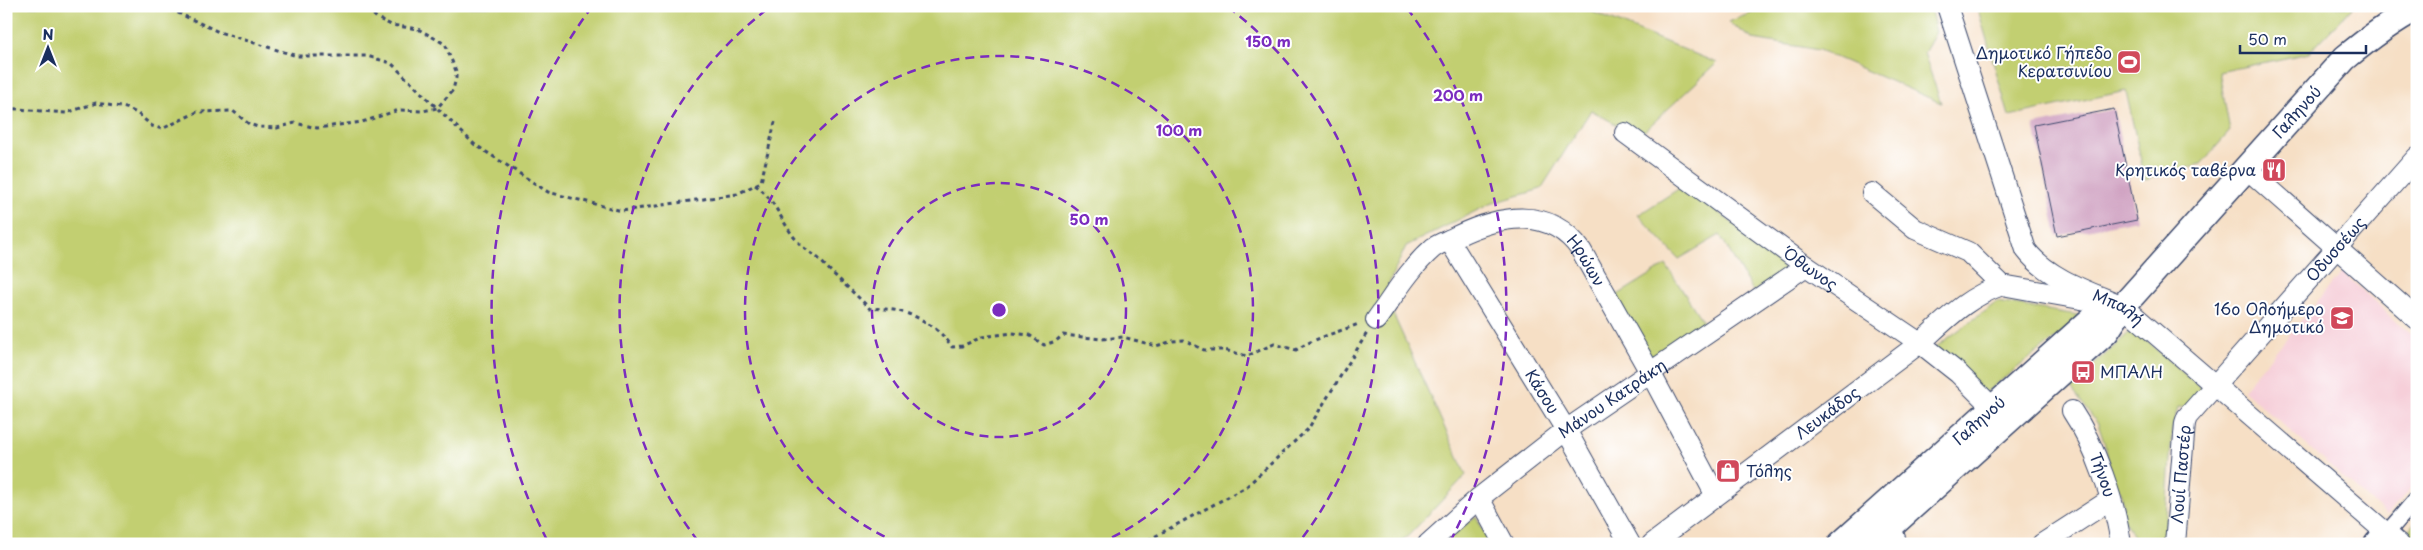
<svg xmlns="http://www.w3.org/2000/svg" width="2423" height="550" font-family="'Playpen Sans',sans-serif">
	<style>
		.built { fill: #f6cfd9 }
		.green { fill: #c2cf71; stroke: #6e7f68 }
		.building { fill: #ce9ebf }
		.lines { fill: none; stroke-linecap: round; stroke-linejoin: round }
		.pedestrian-casing { stroke: #3c496d; stroke-width: 18 }
		.minor-casing { stroke: #3c496d; stroke-width: 22 }
		.tertiary-casing { stroke: #3c496d; stroke-width: 28 }
		.path { stroke: #3c496d; stroke-width: 3; stroke-dasharray: 4 4; stroke-linecap: butt }
		.pedestrian { stroke: #fff; stroke-width: 15 }
		.minor { stroke: #fff; stroke-width: 20 }
		.tertiary { stroke: #fff; stroke-width: 25 }
		.ring { fill: none; stroke: #7b2cbf; stroke-width: 2.5; stroke-dasharray: 9 6 }
		.labels { text-anchor: middle; stroke-width: 4; stroke-linejoin: round; paint-order: stroke }
		.poi-label { font-size: 16px; fill: #1b2f5e; stroke: #fff; text-anchor: end }
		.street-label { font-size: 16px; fill: #1b2f5e; stroke: #fff }
		.centre { fill: #7b2cbf; stroke: #fff; stroke-width: 2.5 }
		.ring-label { font-size: 15px; text-anchor: middle; font-weight: bold; fill: #7b2cbf; stroke: #fff; stroke-width: 4; stroke-linejoin: round; paint-order: stroke }
	</style>
	<rect width="100%" height="100%" fill="#fff"/>
	<filter id="ink" filterUnits="userSpaceOnUse"><feTurbulence type="fractalNoise" baseFrequency=".02" numOctaves="2"/><feDisplacementMap in="SourceGraphic" scale="10" xChannelSelector="R" yChannelSelector="G"/><feConvolveMatrix kernelMatrix="1 2 1 2 8 2 1 2 1" color-interpolation-filters="sRGB"/></filter>
	<filter id="wash" filterUnits="userSpaceOnUse"><feTurbulence type="fractalNoise" baseFrequency=".0096" numOctaves="4" result="noise"/><feDisplacementMap in="SourceGraphic" scale="20" xChannelSelector="R" yChannelSelector="G"/><feGaussianBlur stdDeviation="1.12" result="paint"/><feColorMatrix in="noise" values="0 0 0 0 0 0 0 0 0 0 0 0 0 0 0 0 0 1.4 0 .05"/><feComposite in="paint" operator="in"/></filter>
	<g filter="url(#wash)">
		<rect width="100%" height="100%" fill="#f6dfc5"/>
		<polygon class="built" points="2342,272 2417,340 2417,482 2387,515 2243,390"/>
		<g class="green">
			<polygon points="6,6 1578,6 1717,63 1638,137 1591,110 1541,189 1490,204 1406,246 1384,294 1466,475 1408,536 1397,544 6,544"/>
			<polygon points="1770,6 1930,6 1936,32 1924,53 1941,103 1819,50 1753,39 1728,22"/>
			<polygon points="1977,6 2354,6 2309,53 2219,72 2230,131 2201,164 2145,180 2126,91 2009,116"/>
			<polygon points="1683,186 1790,266 1753,292 1720,235 1679,259 1638,215"/>
			<polygon points="1666,265 1705,325 1650,360 1616,296"/>
			<polygon points="1997,302 2084,316 1981,396 1925,355"/>
			<polygon points="2133,329 2204,391 2188,408 2178,407 2172,430 2164,544 2137,544 2136,539 2120,515 2123,504 2121,491 2112,484 2106,448 2098,424 2070,387"/>
			<polygon points="1476,516 1490,544 1442,544"/>
			<polygon points="2417,520 2417,544 2415,544 2405,534"/>
		</g>
		<g id="blocks">
			<polygon class="building" points="2114,109 2137,220 2057,236 2034,125"/>
		</g>
	</g>
	<g filter="url(#ink)">
		<use href="#blocks" fill-opacity="0" stroke="#3c496d" stroke-width="1"/>
		<g class="lines">
			<defs>
				<polyline id="pedestrian" points="2386,534 2417,498"/>
				<g id="minor">
					<path id="s1" d="M1947,6L2026,250C2048,279 2090,292 2123,306L2399,544"/>
					<path id="s2" d="M1625,133L1806,266L1920,343L1958,373L1993,408"/>
					<polyline points="2246,168 2417,319"/>
					<polyline points="1872,193 1915,229 1968,252 2002,285 2092,301"/>
					<path id="s3" d="M1449,240L1566,430L1630,544"/>
					<path id="s4" d="M1376,320C1394,295 1410,268 1433,248C1440,243 1450,240 1457,236C1501,215 1550,206 1581,250L1651,374L1715,494"/>
					<path id="s5" d="M2072,411C2095,445 2115,502 2121,544"/>
					<polyline points="1479,498 1504,544"/>
					<polyline points="1891,527 1897,544"/>
					<path id="s6" d="M1428,544L1479,498L1566,430L1806,266"/>
					<path id="s7" d="M1652,544L1920,343C1948,318 1966,298 2002,285"/>
					<polyline points="2042,544 2110,500"/>
					<path id="s8" d="M2175,544L2185,423L2187,417L2417,157"/>
				</g>
				<g id="tertiary">
					<path id="s9" d="M1841,544L2091,320L2123,306"/>
					<path id="s10" d="M1871,544L2106,332L2123,306L2345,58C2368,39 2390,22 2417,8"/>
					<polyline points="2377,544 2386,534"/>
				</g>
			</defs>
			<use href="#pedestrian" class="pedestrian-casing"/>
			<use href="#minor" class="minor-casing"/>
			<use href="#tertiary" class="tertiary-casing"/>
			<g class="path">
				<polyline points="163,6 219,32 297,56 367,56 391,63 474,144 548,192 622,211 737,194 761,182 775,122"/>
				<polyline points="6,108 66,113 96,103 126,108 137,113 152,126 162,129 197,112 233,111 249,124 258,127 277,128 295,123 317,128 362,122 399,110 423,111 437,108 453,90 456,78 456,71 445,44 418,29 391,25 377,18 364,6"/>
				<path d="M755,185C776,199 782,225 799,243C805,250 814,254 820,260C836,278 854,292 870,309C901,306 935,321 952,347L962,346L982,337L1012,333L1029,335L1044,345L1056,341L1063,335L1102,339L1123,337L1156,346L1173,341L1184,340L1204,350H1224L1247,356L1274,344L1296,350C1316,337 1337,333 1358,324"/>
				<polyline points="1141,544 1246,487 1308,429 1367,333"/>
			</g>
			<use href="#pedestrian" class="pedestrian"/>
			<use href="#minor" class="minor"/>
			<use href="#tertiary" class="tertiary"/>
		</g>
	</g>
	<g class="ring">
		<circle cx="999" cy="310" r="127"/>
		<path d="M898 543A254 254 0 1 1 1100 543"/>
		<path d="M698 541A380 380 0 0 1 770 7M1228 7A380 380 0 0 1 1300 541"/>
		<path d="M547 540A507 507 0 0 1 591 8M1407 8A507 507 0 0 1 1451 540"/>
	</g>
	<defs>
		<symbol id="stadium-square" viewBox="-11 -11 22 22"><rect x="-9" y="-9" width="18" height="18" rx="4" fill="#d1495b" stroke="#fff"/><path d="M0-5a6.5 5 0 1 0 0 10a6.5 5 0 1 0 0-10ZM-3.5-1.8h7v3.6h-7Z" fill="#fff"/></symbol>
		<symbol id="restaurant-square" viewBox="-11 -11 22 22"><rect x="-9" y="-9" width="18" height="18" rx="4" fill="#d1495b" stroke="#fff"/><path d="M-5-6h1v4h1v-4h1v4h1v-4h1v5L-1.5 .5V6h-2V.5L-5-1ZM5-6V6H3V1.5H1.5Q1.5-4 5-6Z" fill="#fff"/></symbol>
		<symbol id="school-square" viewBox="-11 -11 22 22"><rect x="-9" y="-9" width="18" height="18" rx="4" fill="#d1495b" stroke="#fff"/><path d="M0-5L7-2L0 1L-7-2ZM-4 1L0 2.5L4 1V4Q0 6-4 4Z" fill="#fff"/></symbol>
		<symbol id="bus-square" viewBox="-11 -11 22 22"><rect x="-9" y="-9" width="18" height="18" rx="4" fill="#d1495b" stroke="#fff"/><path d="M-5-6H5V4H4V6H2V4H-2V6H-4V4H-5ZM-3.5-4V0h7V-4ZM-3.5 1.2v1.5H-2V1.2ZM2 1.2v1.5H3.5V1.2Z" fill="#fff"/></symbol>
		<symbol id="shop-square" viewBox="-11 -11 22 22"><rect x="-9" y="-9" width="18" height="18" rx="4" fill="#d1495b" stroke="#fff"/><path d="M-5-2.5h2.3a2.7 3.5 0 0 1 5.4 0H5L5.5 6h-11ZM-1.5-2.5h3a1.5 2.3 0 0 0-3 0Z" fill="#fff"/></symbol>
	</defs>
	<g fill-rule="evenodd">
		<use href="#stadium-square" x="2115" y="48" width="28" height="28"/>
		<use href="#restaurant-square" x="2260" y="156" width="28" height="28"/>
		<use href="#school-square" x="2328" y="304" width="28" height="28"/>
		<use href="#bus-square" x="2069" y="358" width="28" height="28"/>
		<use href="#shop-square" x="1714" y="457" width="28" height="28"/>
	</g>
	<g class="labels">
		<g class="poi-label">
			<text x="2112" y="59">Δημοτικό Γήπεδο<tspan x="2112" dy="18">Κερατσινίου</tspan></text>
			<text x="2256" y="176">Κρητικός ταβέρνα</text>
			<text x="2324" y="315">16o Ολοήμερο<tspan x="2324" dy="18">Δημοτικό</tspan></text>
			<text x="2100" y="378" text-anchor="start">ΜΠΑΛΗ</text>
			<text x="1746" y="477" text-anchor="start">Τόλης</text>
		</g>
		<g class="street-label">
			<text dy="6" stroke="none"><textPath href="#s10" startOffset="608">Γαληνού</textPath></text>
			<text dy="6" stroke="none"><textPath href="#s8" startOffset="352">Οδυσσέως</textPath></text>
			<text dy="6" stroke="none"><textPath href="#s4" startOffset="268">Ηρώων</textPath></text>
			<text dy="6" stroke="none"><textPath href="#s2" startOffset="230">Όθωνος</textPath></text>
			<text dy="6" stroke="none"><textPath href="#s1" startOffset="366">Μπαλή</textPath></text>
			<text dy="6" stroke="none"><textPath href="#s3" startOffset="178">Κάσου</textPath></text>
			<text dy="6" stroke="none"><textPath href="#s6" startOffset="235">Μάνου Κατράκη</textPath></text>
			<text dy="6" stroke="none"><textPath href="#s7" startOffset="219">Λευκάδος</textPath></text>
			<text dy="6" stroke="none"><textPath href="#s9" startOffset="185">Γαληνού</textPath></text>
			<text dy="6" stroke="none"><textPath href="#s8" startOffset="70">Λουί Παστέρ</textPath></text>
			<text dy="6" stroke="none"><textPath href="#s5" startOffset="71">Τήνου</textPath></text>
		</g>
	</g>
	<circle cx="999" cy="310" r="8" class="centre"/>
	<g class="ring-label">
		<text x="1268" y="47">150 m</text>
		<text x="1458" y="101">200 m</text>
		<text x="1179" y="136">100 m</text>
		<text x="1089" y="225">50 m</text>
	</g>
	<rect width="2423" height="550" fill="none" stroke="#fff" stroke-width="25"/>
	<g transform="translate(48 48)" stroke="#ffffff" stroke-width="4" paint-order="stroke">
	<path d="M0-4L9 19L0 12L-9 19Z" fill="#1b2f5e"/>
	<text y="-8" font-size="14" font-weight="bold" text-anchor="middle" fill="#1b2f5e">N</text>
	</g>
	<path d="M2240 45v8h126v-8" fill="none" stroke="#1b2f5e" stroke-width="2.5"/>
	<text x="2248" y="45" font-size="15" fill="#1b2f5e" stroke="#ffffff" stroke-width="4" paint-order="stroke">50 m</text>
</svg>
